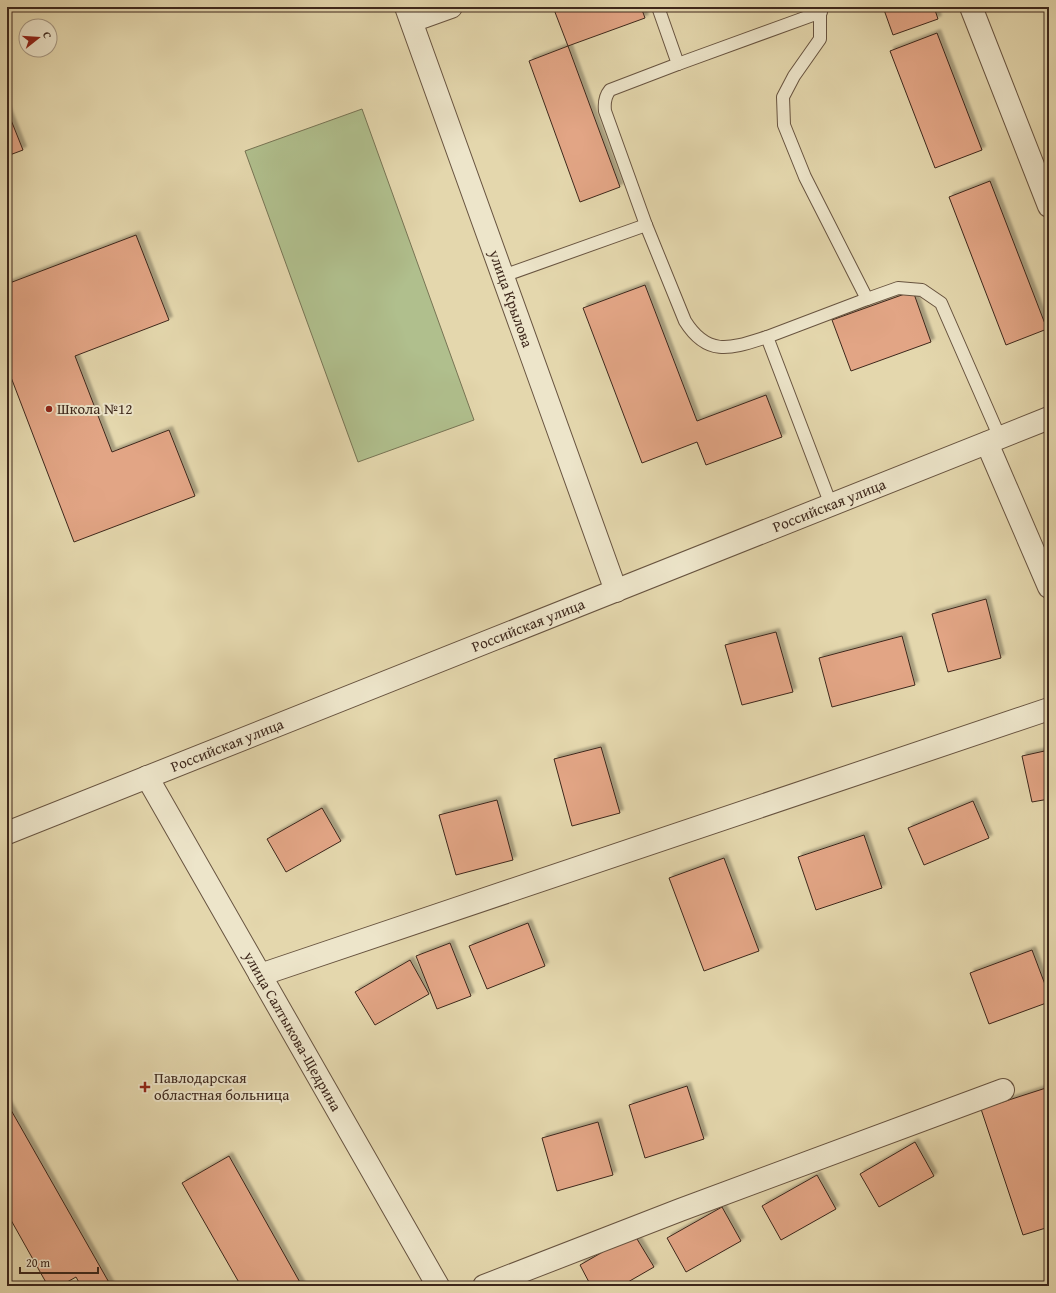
<svg xmlns="http://www.w3.org/2000/svg" width="1056" height="1293" font-family="'Gentium Book Plus',serif">
	<style>
		.grass { fill: #b0bf8d; stroke: #777454 }
		.building { fill: #e2a585; stroke: #3e281c; filter: url(#shadow) }
		.lines { fill: none; stroke-linecap: round; stroke-linejoin: round }
		.service-casing { stroke: #685440; stroke-width: 14 }
		.minor-casing { stroke: #685440; stroke-width: 24 }
		.tertiary-casing { stroke: #685440; stroke-width: 24 }
		.service { stroke: #ede5ca; stroke-width: 12 }
		.minor { stroke: #ede5ca; stroke-width: 22 }
		.tertiary { stroke: #ede5ca; stroke-width: 22 }
		.poi-dot { fill: #8f2418; stroke: #ede5ca; stroke-width: 1.5 }
		.labels { text-anchor: middle; stroke-width: 4; stroke-linejoin: round; paint-order: stroke }
		.street-label { font-size: 15px; fill: #3e281c; stroke: #ede5ca }
		.poi-label { font-size: 15px; fill: #3e281c; stroke: #ede5ca; text-anchor: start }
	</style>
	<defs>
		<filter id="shadow"><feDropShadow dx="3.5" dy="-3.5" stdDeviation="1" flood-color="#0004"/></filter>
	</defs>
	<rect width="100%" height="100%" fill="#e4d7ad"/>
	<filter id="stains"><feTurbulence type="fractalNoise" baseFrequency=".005" numOctaves="4"/><feColorMatrix values="0 0 0 0 .2 0 0 0 0 .09 0 0 0 0 .02 0 0 0 .5 -.17"/></filter>
	<radialGradient id="worn" r=".72"><stop offset=".6" stop-color="#630" stop-opacity="0"/><stop offset="1" stop-color="#630" stop-opacity=".3"/></radialGradient>
	<polygon class="grass" points="362,109 474,420 358,462 245,151"/>
	<g class="building">
		<polygon points="553,7 641,7 645,18 568,46"/>
		<polygon points="883,7 934,7 938,19 893,35"/>
		<polygon points="937,33 982,150 935,168 890,51"/>
		<polygon points="568,46 620,187 580,202 529,61"/>
		<polygon points="7,110 23,150 7,156"/>
		<polygon points="990,181 1047,329 1006,345 949,197"/>
		<polygon points="136,235 169,320 75,356 112,452 169,430 195,496 74,542 9,372 7,373 7,284"/>
		<polygon points="645,285 697,421 766,395 782,437 706,465 697,442 642,463 583,308"/>
		<polygon points="913,291 931,342 851,371 832,320"/>
		<polygon points="986,599 1001,658 948,672 932,614"/>
		<polygon points="776,632 793,692 742,705 725,645"/>
		<polygon points="902,636 915,685 832,707 819,658"/>
		<polygon points="601,747 620,813 572,826 554,759"/>
		<polygon points="1049,750 1049,799 1032,802 1022,756"/>
		<polygon points="497,800 513,860 456,875 439,815"/>
		<polygon points="973,801 989,838 924,865 908,828"/>
		<polygon points="322,808 341,841 286,872 267,839"/>
		<polygon points="864,835 882,888 816,910 798,857"/>
		<polygon points="724,858 759,951 704,971 669,878"/>
		<polygon points="528,923 545,966 487,989 469,946"/>
		<polygon points="450,943 471,996 437,1009 416,956"/>
		<polygon points="1032,950 1049,995 1049,1002 989,1024 970,973"/>
		<polygon points="410,960 429,994 375,1025 355,992"/>
		<polygon points="687,1086 704,1139 645,1158 629,1105"/>
		<polygon points="1049,1087 1049,1227 1023,1235 981,1109"/>
		<polygon points="7,1103 111,1286 81,1286 76,1277 60,1286 48,1286 7,1213"/>
		<polygon points="598,1122 613,1175 557,1191 542,1138"/>
		<polygon points="915,1142 934,1176 879,1207 860,1174"/>
		<polygon points="229,1156 302,1286 241,1286 182,1183"/>
		<polygon points="817,1175 836,1209 781,1240 762,1206"/>
		<polygon points="722,1207 741,1241 686,1272 667,1238"/>
		<polygon points="634,1234 654,1267 621,1286 591,1286 580,1265"/>
	</g>
	<g class="lines">
		<defs>
			<g id="service">
				<path d="M658,7L678,64L610,90C605,96 604,102 605,111L646,225L685,321C708,358 732,348 767,337"/>
				<polyline points="820,7 820,39 794,76 783,97 784,125 805,177 867,299 898,288 922,290 941,303 1000,438"/>
				<polyline points="678,64 821,12"/>
				<polyline points="503,276 646,225"/>
				<polyline points="831,505 767,337 867,299"/>
			</g>
			<g id="minor">
				<path id="s1" d="M406,7L616,591"/>
				<polyline points="412,21 451,7"/>
				<polyline points="987,443 1049,587"/>
				<polyline points="260,975 1049,709"/>
				<polyline points="484,1286 680,1210 1003,1090"/>
			</g>
			<g id="tertiary">
				<polyline points="971,7 1049,206"/>
				<path id="s2" d="M147,777L438,1286"/>
				<path id="s3" d="M7,833L1049,418"/>
			</g>
		</defs>
		<use href="#service" class="service-casing"/>
		<use href="#minor" class="minor-casing"/>
		<use href="#tertiary" class="tertiary-casing"/>
		<use href="#service" class="service"/>
		<use href="#minor" class="minor"/>
		<use href="#tertiary" class="tertiary"/>
	</g>
	<g class="poi-dot">
		<circle cx="49" cy="409" r="4"/>
		<path d="M143 1081h4v4h4v4h-4v4h-4v-4h-4v-4h4z"/>
	</g>
	<g class="labels">
		<g class="street-label">
			<text dy="5" stroke="none"><textPath href="#s1" startOffset="310">улица Крылова</textPath></text>
			<text dy="5" stroke="none"><textPath href="#s3" startOffset="885">Российская улица</textPath></text>
			<text dy="5" stroke="none"><textPath href="#s3" startOffset="561">Российская улица</textPath></text>
			<text dy="5" stroke="none"><textPath href="#s3" startOffset="237">Российская улица</textPath></text>
			<text dy="5" stroke="none"><textPath href="#s2" startOffset="293">улица Салтыкова-Щедрина</textPath></text>
		</g>
		<g class="poi-label">
			<text x="57" y="414">Школа №12</text>
			<text x="154" y="1083">Павлодарская<tspan x="154" dy="17">областная больница</tspan></text>
		</g>
	</g>
	<rect width="1056" height="1293" fill="none" stroke="#e4d7ad" stroke-width="24"/>
	<rect x="8" y="8" width="1040" height="1277" fill="none" stroke="#3e281c" stroke-width="2"/>
	<rect x="12" y="12" width="1032" height="1269" fill="none" stroke="#3e281c"/>
	<g transform="translate(38 38) rotate(73)"><circle r="19" fill="#ede5ca" stroke="#a79984"/>
	<path d="M0-3L7 15L0 10L-7 15Z" fill="#8f2418"/>
	<text y="-6" font-size="11" font-weight="bold" text-anchor="middle" fill="#3e281c">С</text>
	</g>
	<path d="M20 1267v6h78v-6" fill="none" stroke="#3e281c" stroke-width="2"/>
	<text x="26" y="1267" font-size="12" fill="#3e281c" stroke="#ede5ca" stroke-width="3" paint-order="stroke">20 m</text>
	<rect width="100%" height="100%" filter="url(#stains)"/>
	<rect width="100%" height="100%" fill="url(#worn)"/>
</svg>
